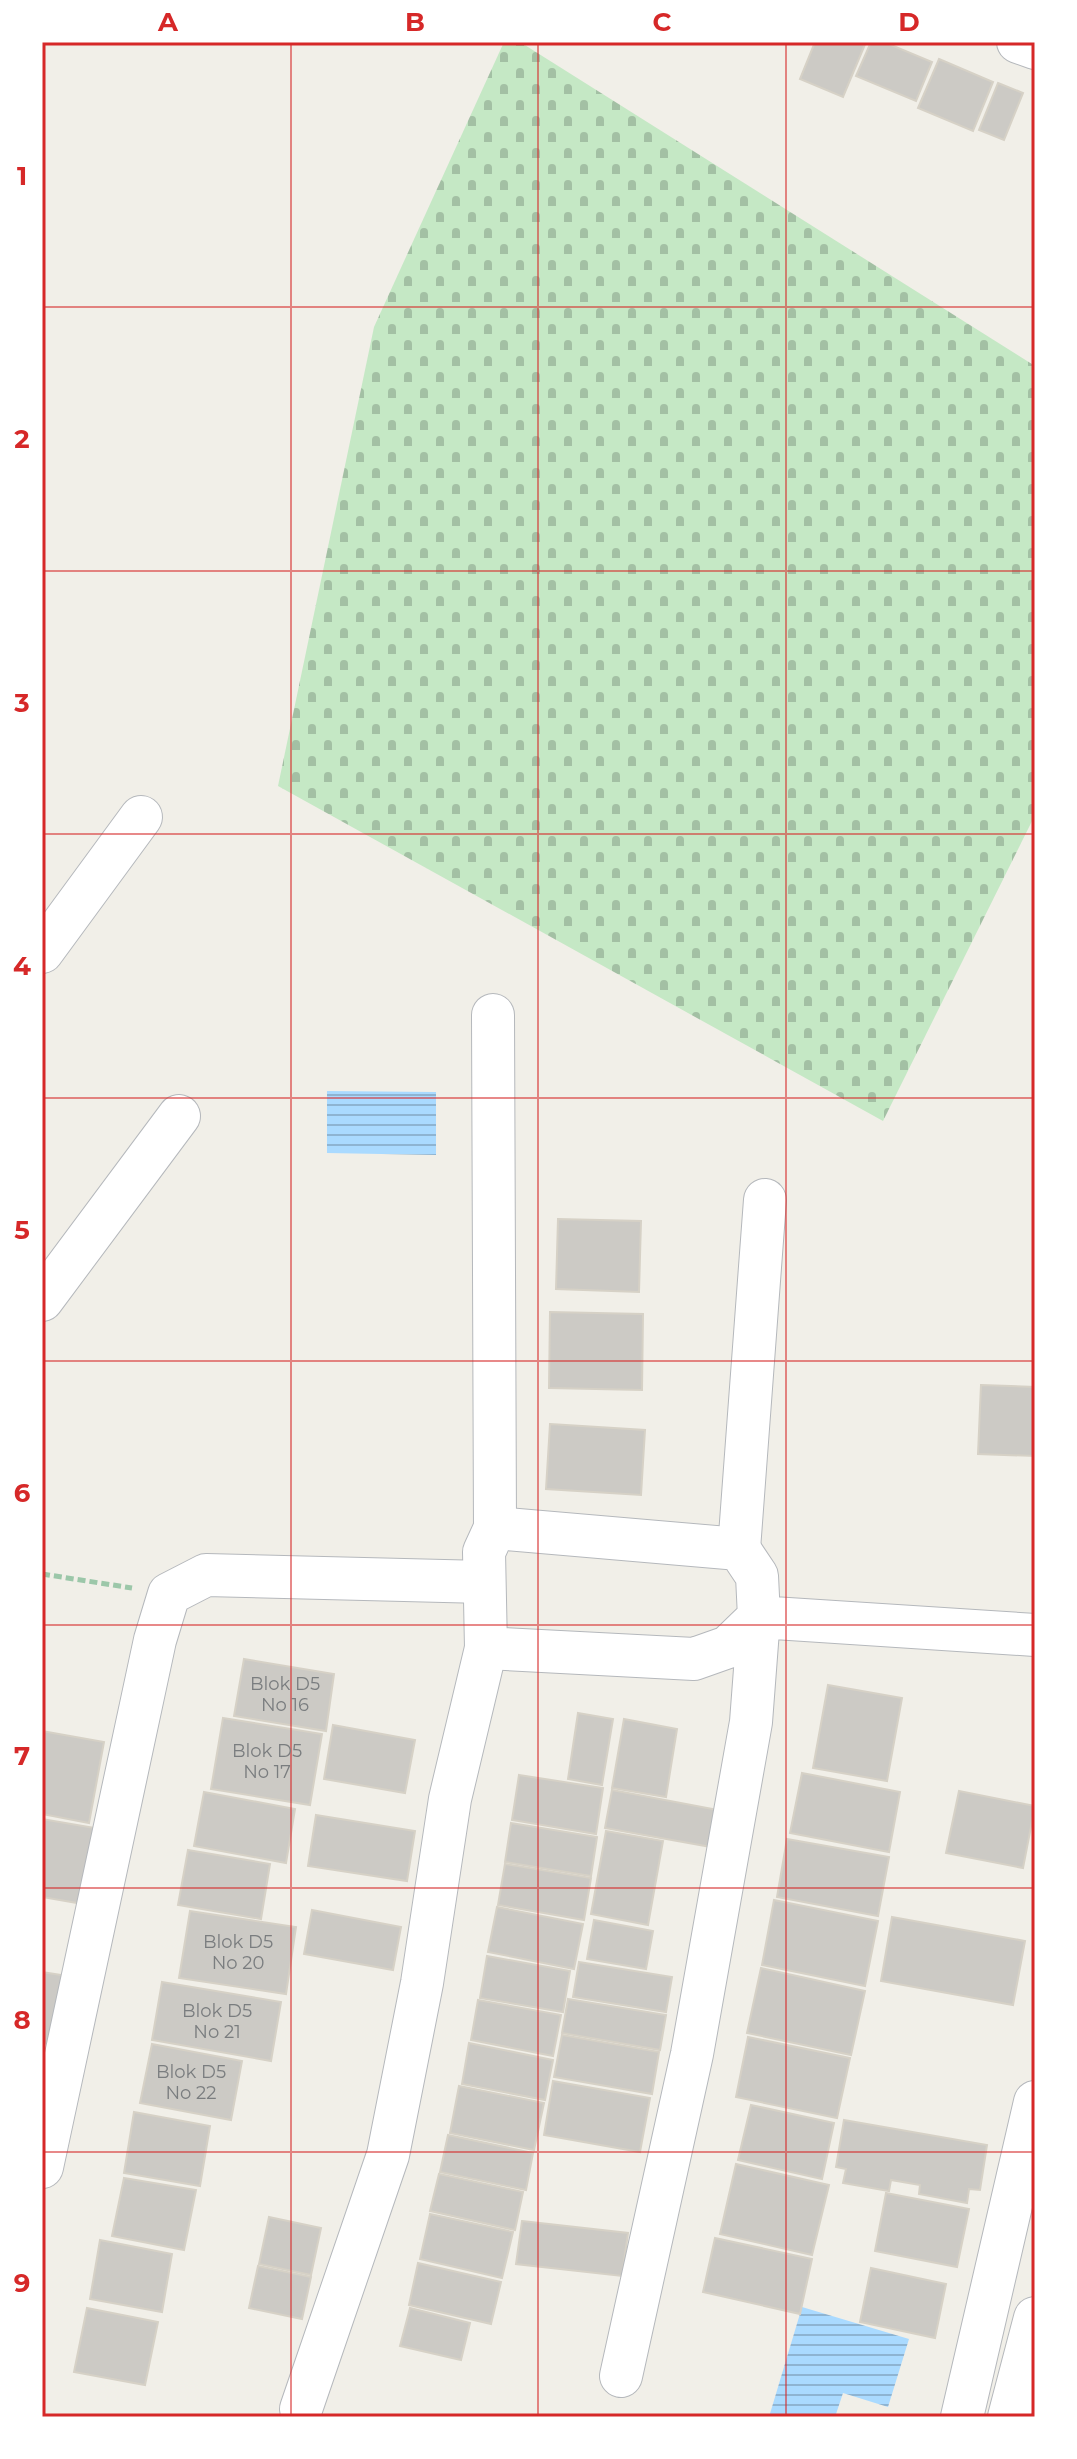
<svg xmlns="http://www.w3.org/2000/svg" width="1077" height="2459" font-family="Montserrat,sans-serif">
	<style>
		.cemetery { fill: url(#cemetery-stones) }
		.water { fill: url(#water-rules) }
		.building { fill: #cccac5; stroke: #d6d1c6; stroke-width: 2 }
		.lines { fill: none; stroke-linecap: round; stroke-linejoin: round }
		.minor-casing { stroke: #b5b8bc; stroke-width: 44 }
		.path { stroke: #9cc7a9; stroke-width: 5; stroke-dasharray: 8 4; stroke-linecap: butt }
		.minor { stroke: #fff; stroke-width: 42 }
		.grid { fill: none; stroke: #d62828; stroke-width: 2; stroke-opacity: 0.55 }
		.labels { text-anchor: middle; stroke-width: 6; stroke-linejoin: round; paint-order: stroke }
		.number-label { font-size: 18px; fill: #7a7d7f }
		.neatline { fill: none; stroke: #d62828; stroke-width: 3 }
		.grid-label { font-size: 26px; text-anchor: middle; font-weight: bold; fill: #d62828 }
	</style>
	<defs>
		<pattern id="cemetery-stones" width="16" height="16" patternUnits="userSpaceOnUse" patternTransform="scale(2)"><rect width="16" height="16" fill="#c5e8c5"/><path d="M2 7V4a2 2 0 0 1 4 0v3zM10 15v-3a2 2 0 0 1 4 0v3z" fill="#a3c0a4"/></pattern>
		<pattern id="water-rules" width="6" height="5" patternUnits="userSpaceOnUse" patternTransform="scale(2)"><rect width="6" height="5" fill="#aadaff"/><path d="M0 2.5h6" fill="none" stroke="#8eb4d2"/></pattern>
	</defs>
	<rect width="100%" height="100%" fill="#f1efe8"/>
	<polygon class="cemetery" points="504,42 520,42 1035,366 1035,815 883,1121 278,786 374,327"/>
	<g class="water">
		<polygon points="327,1091 436,1092 436,1155 327,1153"/>
		<polygon points="802,2307 909,2339 888,2407 843,2393 835,2417 769,2417"/>
	</g>
	<g class="building">
		<polygon points="815,42 866,42 843,97 800,79"/>
		<polygon points="871,42 884,42 932,62 916,101 856,76"/>
		<polygon points="939,59 993,82 973,131 918,108"/>
		<polygon points="998,83 1023,93 1004,140 979,130"/>
		<polygon points="558,1219 641,1221 639,1292 556,1289"/>
		<polygon points="550,1312 643,1314 642,1390 549,1388"/>
		<polygon points="981,1385 1035,1387 1035,1456 978,1454"/>
		<polygon points="550,1424 645,1430 641,1495 546,1489"/>
		<polygon points="244,1659 334,1674 326,1731 234,1716"/>
		<polygon points="828,1685 902,1698 887,1781 813,1768"/>
		<polygon points="578,1713 613,1719 602,1785 568,1779"/>
		<polygon points="223,1718 322,1734 310,1805 211,1789"/>
		<polygon points="624,1719 677,1729 666,1797 612,1788"/>
		<polygon points="333,1725 415,1740 405,1793 324,1779"/>
		<polygon points="42,1731 104,1742 89,1823 42,1814"/>
		<polygon points="802,1773 900,1792 889,1852 790,1833"/>
		<polygon points="519,1775 603,1788 596,1834 512,1820"/>
		<polygon points="612,1790 718,1810 711,1847 605,1828"/>
		<polygon points="959,1791 1035,1806 1023,1868 946,1853"/>
		<polygon points="204,1792 295,1809 286,1863 194,1846"/>
		<polygon points="316,1815 415,1831 407,1881 308,1866"/>
		<polygon points="42,1819 95,1828 83,1904 42,1897"/>
		<polygon points="511,1823 597,1837 591,1876 505,1862"/>
		<polygon points="606,1831 663,1841 648,1925 591,1914"/>
		<polygon points="787,1839 889,1857 878,1916 777,1897"/>
		<polygon points="188,1850 270,1864 261,1919 178,1905"/>
		<polygon points="505,1864 591,1878 584,1920 498,1905"/>
		<polygon points="774,1900 878,1921 865,1986 762,1965"/>
		<polygon points="497,1907 583,1924 574,1969 488,1952"/>
		<polygon points="312,1910 401,1927 393,1970 304,1954"/>
		<polygon points="190,1911 296,1927 286,1994 179,1978"/>
		<polygon points="892,1917 1025,1941 1013,2005 881,1981"/>
		<polygon points="594,1920 653,1931 646,1969 587,1959"/>
		<polygon points="487,1956 570,1971 563,2012 480,1998"/>
		<polygon points="579,1962 672,1977 666,2012 573,1997"/>
		<polygon points="761,1968 865,1991 851,2055 747,2033"/>
		<polygon points="42,1972 68,1976 56,2045 42,2043"/>
		<polygon points="162,1982 281,2002 271,2061 152,2040"/>
		<polygon points="568,1999 666,2015 660,2050 562,2033"/>
		<polygon points="478,2000 561,2015 553,2056 471,2040"/>
		<polygon points="562,2035 659,2052 652,2094 554,2077"/>
		<polygon points="748,2037 850,2058 837,2118 736,2097"/>
		<polygon points="469,2043 553,2060 545,2100 462,2084"/>
		<polygon points="152,2044 242,2061 231,2120 140,2103"/>
		<polygon points="553,2081 650,2098 640,2152 544,2135"/>
		<polygon points="459,2086 544,2103 534,2150 450,2133"/>
		<polygon points="751,2105 834,2123 822,2179 738,2160"/>
		<polygon points="134,2112 210,2126 200,2186 124,2173"/>
		<polygon points="844,2120 987,2145 980,2190 969,2189 967,2203 919,2194 920,2185 891,2180 889,2191 843,2183 846,2169 836,2167"/>
		<polygon points="448,2135 533,2153 526,2190 440,2172"/>
		<polygon points="736,2164 829,2185 812,2255 720,2234"/>
		<polygon points="439,2174 523,2192 515,2230 430,2211"/>
		<polygon points="124,2178 196,2190 184,2250 112,2236"/>
		<polygon points="886,2193 969,2209 957,2267 875,2251"/>
		<polygon points="430,2214 513,2232 502,2278 420,2259"/>
		<polygon points="269,2217 321,2228 311,2275 259,2264"/>
		<polygon points="522,2221 628,2233 622,2276 516,2264"/>
		<polygon points="715,2238 812,2259 800,2314 703,2292"/>
		<polygon points="100,2240 172,2254 162,2312 90,2299"/>
		<polygon points="418,2263 501,2282 491,2324 409,2305"/>
		<polygon points="258,2266 311,2277 302,2319 249,2308"/>
		<polygon points="871,2268 946,2284 935,2338 860,2322"/>
		<polygon points="87,2308 158,2322 145,2385 74,2372"/>
		<polygon points="410,2308 470,2323 461,2360 400,2346"/>
	</g>
	<g class="lines">
		<defs>
			<g id="minor">
				<polyline points="1018,42 1035,48"/>
				<polyline points="42,952 141,817"/>
				<polyline points="493,1015 495,1528"/>
				<polyline points="42,1300 179,1116"/>
				<polyline points="739,1549 765,1200"/>
				<polyline points="42,2167 155,1640 169,1594 206,1575 484,1582"/>
				<polyline points="621,2376 692,2054 751,1722 759,1617 757,1576 739,1549 495,1528 484,1552 486,1648 694,1659 728,1647 759,1617 1035,1635"/>
				<polyline points="301,2409 388,2155 422,1983 450,1799 486,1648"/>
				<polyline points="962,2417 1035,2102"/>
				<polyline points="1009,2417 1035,2318"/>
			</g>
		</defs>
		<use href="#minor" class="minor-casing"/>
		<polyline class="path" points="42,1574 132,1588"/>
		<use href="#minor" class="minor"/>
	</g>
	<path class="grid" d="M291,42V2417M538,42V2417M786,42V2417M42,307H1035M42,571H1035M42,834H1035M42,1098H1035M42,1361H1035M42,1625H1035M42,1888H1035M42,2152H1035"/>
	<g class="labels">
		<g class="number-label">
			<text x="285" y="1690">Blok D5<tspan x="285" dy="21">No 16</tspan></text>
			<text x="267" y="1757">Blok D5<tspan x="267" dy="21">No 17</tspan></text>
			<text x="238" y="1948">Blok D5<tspan x="238" dy="21">No 20</tspan></text>
			<text x="217" y="2017">Blok D5<tspan x="217" dy="21">No 21</tspan></text>
			<text x="191" y="2078">Blok D5<tspan x="191" dy="21">No 22</tspan></text>
		</g>
	</g>
	<rect width="1077" height="2459" fill="none" stroke="#ffffff" stroke-width="88"/>
	<rect x="44" y="44" width="989" height="2371" class="neatline"/>
	<g class="grid-label">
		<text x="168" y="31">A</text>
		<text x="415" y="31">B</text>
		<text x="662" y="31">C</text>
		<text x="909" y="31">D</text>
		<text x="22" y="185">1</text>
		<text x="22" y="448">2</text>
		<text x="22" y="712">3</text>
		<text x="22" y="975">4</text>
		<text x="22" y="1239">5</text>
		<text x="22" y="1502">6</text>
		<text x="22" y="1765">7</text>
		<text x="22" y="2029">8</text>
		<text x="22" y="2292">9</text>
	</g>
</svg>
